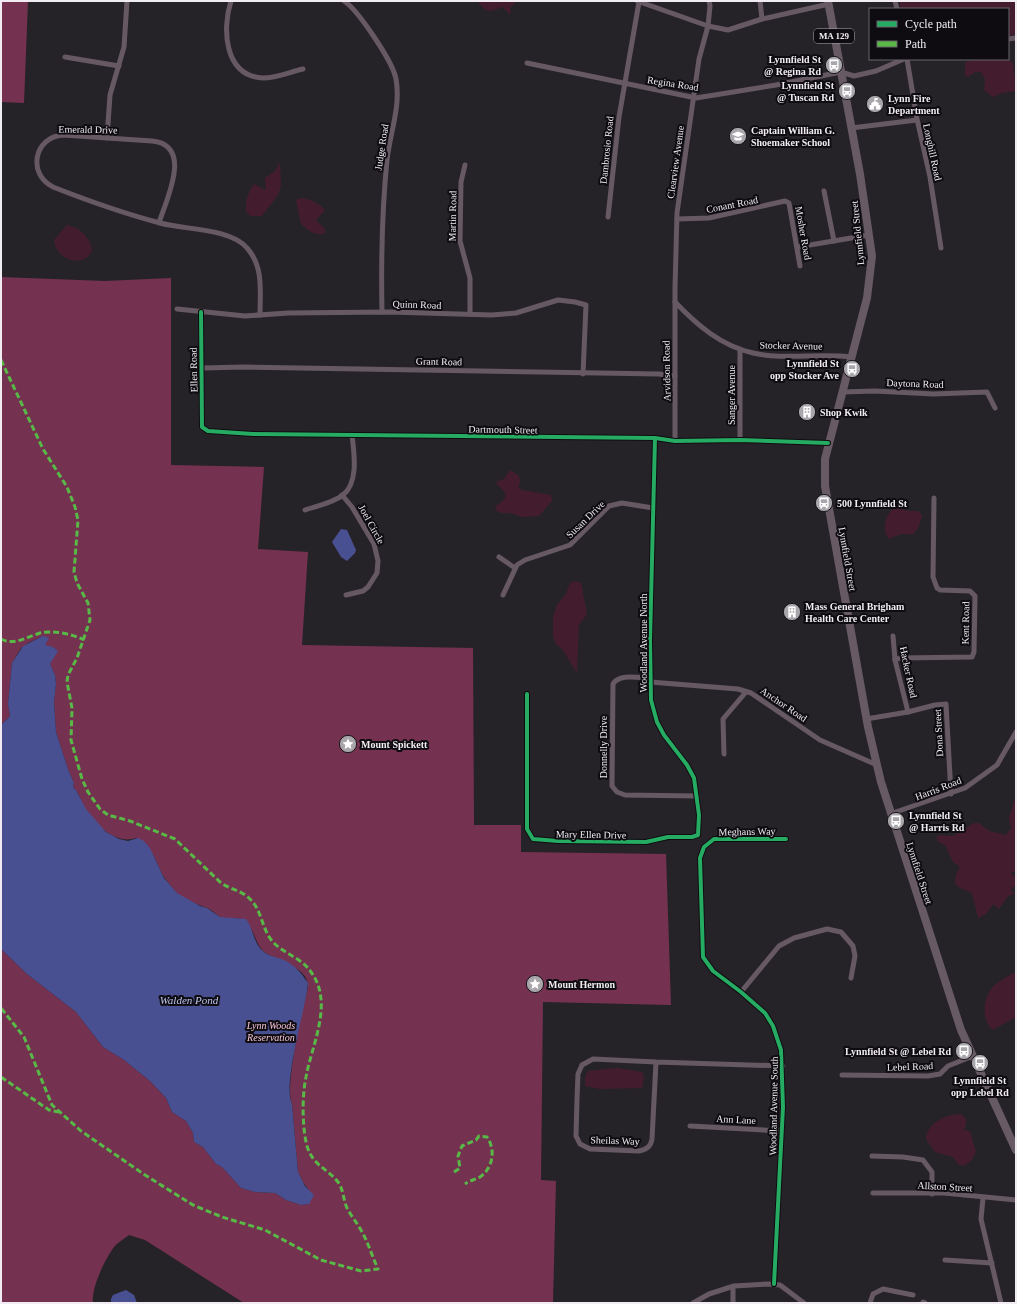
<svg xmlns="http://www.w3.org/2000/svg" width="1017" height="1304" font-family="Georgia,serif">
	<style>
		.green { fill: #431d2e }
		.forest { fill: #753150 }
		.water { fill: #495092 }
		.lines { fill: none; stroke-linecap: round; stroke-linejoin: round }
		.minor { stroke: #675964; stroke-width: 5 }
		.primary { stroke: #675a65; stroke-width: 8 }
		.quiet { stroke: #58b947; stroke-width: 3; stroke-dasharray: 6 3; stroke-linecap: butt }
		.cycleway-casing { stroke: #0e0c10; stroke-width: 6 }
		.cycleway { stroke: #26ab63; stroke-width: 4 }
		.labels { text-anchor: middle; stroke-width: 4; stroke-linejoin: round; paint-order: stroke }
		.shield { fill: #0e0c10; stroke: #aca9ae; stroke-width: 1 }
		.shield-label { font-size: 9px; font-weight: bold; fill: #f0ecf2 }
		.poi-label { font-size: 10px; font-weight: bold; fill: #f0ecf2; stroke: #0e0c10; text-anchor: start }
		.street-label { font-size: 10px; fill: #f0ecf2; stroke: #0e0c10 }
		.park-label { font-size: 10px; font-style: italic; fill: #f4c4d5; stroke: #0e0c10 }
		.water-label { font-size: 11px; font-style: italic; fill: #bcc4ed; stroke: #0e0c10 }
	</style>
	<rect width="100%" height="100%" fill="#262328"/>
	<g class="green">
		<path d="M477,1H517L510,8L511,12L509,14L503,7C488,12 488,14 477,1Z"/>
		<polygon points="899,1 1016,1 1016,34 1008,36 1008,9 901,9"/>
		<polygon points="979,59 1007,59 1013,63 1016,91 1002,93 993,97 984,90 985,79 981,72 975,72 968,77 965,76 965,62"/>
		<path d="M280,162L281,186L278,195L262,216H250L246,211C245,201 248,192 254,184L265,190L266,189L265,178L275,171Z"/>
		<path d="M301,198C310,199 319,203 325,210L316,220L325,229V233C315,237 308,230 301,224L296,200Z"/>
		<path d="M67,225C80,228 90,237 92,250C86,268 56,262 54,240Z"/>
		<path d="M510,470L519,476L520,482L518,488L522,490L551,495L552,501L539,516L522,517L510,513H501L497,511L495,506C516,494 500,491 496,482L504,479Z"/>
		<path d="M896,506L907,511H918L922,516L918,528L913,534H901L889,539C881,529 886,513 896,506Z"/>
		<polygon points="574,581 581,583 587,614 579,625 577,673 563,650 556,644 553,637 553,617 557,605 566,594 570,583"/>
		<polygon points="1016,795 1016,871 1010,873 1016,877 1016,887 1012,887 1011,890 1014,894 1008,896 999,909 993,904 986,914 978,918 972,893 960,888 955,884 956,875 960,867 953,862 945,845 937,841 937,837 939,835 953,836 974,823 979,823 989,831 1006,835 1011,828 1009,818"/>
		<path d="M1016,972V1017L993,1030C981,1021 983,998 992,988C998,981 1008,976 1016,972Z"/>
		<polygon points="617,1068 642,1072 644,1077 642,1088 600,1089 585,1086 585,1077 588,1071"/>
		<path d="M960,1114C968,1117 967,1124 964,1130L970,1131L976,1152L971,1161L963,1166L958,1164L953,1157L935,1152L926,1139C927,1123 945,1115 960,1114Z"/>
	</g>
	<g class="forest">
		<polygon points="1,1 28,1 24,103 1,102"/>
		<path d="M1,277L105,281L171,278V465L264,467L258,549L308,552L302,645L473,648L474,825H521V852L666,854L671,1005L543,1002L541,1180L556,1181L553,1303H244L145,1240L129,1235C124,1239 118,1242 114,1247C105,1259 91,1288 93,1303H1V949L27,974L76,1012L103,1047L124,1060L150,1081L166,1098L172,1112L186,1121L193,1133L194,1142L203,1147L216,1164L222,1167L241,1188L255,1192L275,1193L286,1200L301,1205L309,1204L311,1193L303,1182L298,1172L292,1104C284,1088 303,1008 308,987C309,966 273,960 263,951C254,942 253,922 241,919C235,917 228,920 222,918C217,916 213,910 207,908C200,905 179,898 175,891C171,886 167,882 164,877C154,859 155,850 136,838C116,845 95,825 85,809C81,802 79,792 73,787L74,783L68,769L56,732L54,701L56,684L55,675L50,664L56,649L46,646L41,637L28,643L21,648L12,663L8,704L10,716L1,725Z"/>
	</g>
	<g class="water">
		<polygon points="341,529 347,530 356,550 355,553 347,561 341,557 332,542"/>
		<path d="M43,636L49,638L45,645L53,647L58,651L50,664L55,675L56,684L54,702L56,732L68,769L74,783L73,787L76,790L86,809L106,832L119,839L128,841L138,838L144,841L150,848L164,878L177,893L200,906L207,908L220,917L246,919C254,929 253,944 264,952C271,957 277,957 284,960C295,965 302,974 308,983C306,1008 282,1085 292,1104L298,1172L305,1186L314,1195L309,1204L301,1205L286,1200L275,1193L255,1192L241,1188L222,1167L216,1164L203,1147L194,1142L193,1133L186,1121L172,1112L166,1098L150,1081L124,1060L103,1047L76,1012L27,974L1,949V725L10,716L8,704L12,663L23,646Z"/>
		<polygon points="126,1290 134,1295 137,1303 111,1303 111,1299 113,1295"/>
	</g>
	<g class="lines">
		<g class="minor">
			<path d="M231,1C222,29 224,76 263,78C276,78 290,72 303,69"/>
			<path d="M344,1C358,10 393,62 396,79C401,106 390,133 387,160C382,210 381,262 382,312"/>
			<polyline points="637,1 708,26 728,30 762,19 829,4"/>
			<polyline points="760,1 762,19"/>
			<polyline points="895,1 897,9"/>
			<polyline points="1008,39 1016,38"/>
			<polyline points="65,57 119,66"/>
			<polyline points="907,59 917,119 930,177 941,248"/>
			<polyline points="527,63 696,98 776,85 841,72 854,76 876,71 904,59"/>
			<polyline points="851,128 917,120"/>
			<polyline points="107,138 110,95 124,47 127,1"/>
			<polyline points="465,165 461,182 460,241 470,278 470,314"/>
			<polyline points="824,191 834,241"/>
			<polyline points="608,217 619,117 639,2"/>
			<polyline points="677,219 709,218 785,201 789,203 800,266"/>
			<path d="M159,223C166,200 194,145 152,141L63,135C34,137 27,174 53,187C86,200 126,214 160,223C185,230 230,228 247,248C264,267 260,292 260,315"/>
			<polyline points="798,247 869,235"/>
			<path d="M675,302C697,325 721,346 753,353C783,360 820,353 852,357"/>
			<polyline points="177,309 245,316 288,313 390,312 492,315 516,313 558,300 575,302 586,305 583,374"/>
			<polyline points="201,312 202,427 208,431 253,434 655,438 675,441 740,440 828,443"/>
			<polyline points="202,368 245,367 659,374 675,376"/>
			<polyline points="842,392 875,391 933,394 987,392 995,408"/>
			<polyline points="740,440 740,349"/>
			<polyline points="675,441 675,288 677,213 699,59 708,26 710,6 709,1"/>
			<polyline points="342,495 352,507 374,544 378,561 377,573 368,587 363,591 346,595"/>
			<path d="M305,510C317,506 333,503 343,495C359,482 354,453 352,435"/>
			<polyline points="499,557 515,568"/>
			<polyline points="503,595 517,565 525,560 570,545 609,506 622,503 653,508"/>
			<polyline points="893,636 895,660 908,712"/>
			<polyline points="895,660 900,658 972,657 974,652 975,596 970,591 940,590 937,588 933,577 934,498"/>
			<path d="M650,678C639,678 619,673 613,684L612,786L617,792L625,795L697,796"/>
			<polyline points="650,682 738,689 751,693 820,740 877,765"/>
			<polyline points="527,694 527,829 533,839 558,841 646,842 668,837 692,837 698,835 699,815 694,778 687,765 664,735 657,722 651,700 650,641 655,438"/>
			<polyline points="866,719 908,712 935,705 946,704 951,794"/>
			<polyline points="724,754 723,719 746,692"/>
			<polyline points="890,814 965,788 997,765 1016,732"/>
			<polyline points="741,992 779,946 794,938 827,929 841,932 853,946 855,956 851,978"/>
			<path d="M656,1062L593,1059L582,1065L578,1074L577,1099L576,1136L580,1144L590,1149L639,1151C646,1150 651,1146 652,1139L656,1062L783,1066"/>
			<polyline points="842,1075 928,1076 940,1074 948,1066 973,1056"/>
			<polyline points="690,1126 782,1131"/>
			<polyline points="872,1156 903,1157 923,1160 932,1172 932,1194"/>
			<polyline points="873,1193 944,1193 1016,1200"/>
			<polyline points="983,1198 981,1219 1001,1303"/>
			<polyline points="945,1260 992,1263"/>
			<polyline points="774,1284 783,1107 781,1050 773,1026 765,1013 741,992 713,971 703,957 700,858 704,847 714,839 786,839"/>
			<polyline points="733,1287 733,1303"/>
			<polyline points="923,1302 925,1303"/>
			<polyline points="693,1303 709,1294 734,1286 768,1284 780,1285 804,1303"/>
			<polyline points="870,1303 873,1294 883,1289 913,1295"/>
		</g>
		<polyline class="primary" points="828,1 860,174 872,256 867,298 825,459 825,486 868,727 881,782 961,1030 1016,1150"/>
		<g class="quiet">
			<path d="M1,360L43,449L67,487L75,507L78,520L74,572L77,583L88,603L90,620L77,658L68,675L67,682L72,708L71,740L82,779L88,792L100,809L108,815L130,821L175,839L220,882C230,890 242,890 251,900C262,911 262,930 273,942C284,954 302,958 311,972C334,1003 312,1044 306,1077C302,1096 302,1127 307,1146C313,1166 327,1168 338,1182C344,1190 343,1201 348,1210C352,1217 357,1223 361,1230C368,1242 372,1256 378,1269L361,1271L321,1260L265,1230L222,1217L193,1205L145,1175L81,1131L52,1105L24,1037L1,1008"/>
			<path d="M1,639C14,646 27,637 40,633C54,630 72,634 84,640"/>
			<polyline points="1,1077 49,1110 59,1112"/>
			<path d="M454,1172L460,1168L458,1156L462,1146L476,1140L479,1136L487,1137C496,1150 493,1168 480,1177C475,1180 470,1180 465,1184"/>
		</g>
		<defs>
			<g id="cycleway">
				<polyline points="201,312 202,427 208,431 253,434 655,438 675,441 740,440 828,443"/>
				<polyline points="527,694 527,829 533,839 558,841 646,842 668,837 692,837 698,835 699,815 694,778 687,765 664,735 657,722 651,700 650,641 655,438"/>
				<polyline points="774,1284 783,1107 781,1050 773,1026 765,1013 741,992 713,971 703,957 700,858 704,847 714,839 786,839"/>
			</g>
		</defs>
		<use href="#cycleway" class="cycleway-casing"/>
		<use href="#cycleway" class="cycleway"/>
	</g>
	<defs>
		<symbol id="bus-disc" viewBox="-11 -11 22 22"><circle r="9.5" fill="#a9a6ab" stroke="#0e0c10"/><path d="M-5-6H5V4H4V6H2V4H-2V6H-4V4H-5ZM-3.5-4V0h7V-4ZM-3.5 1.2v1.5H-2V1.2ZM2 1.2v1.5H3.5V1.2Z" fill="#fff"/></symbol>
		<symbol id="civic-disc" viewBox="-11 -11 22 22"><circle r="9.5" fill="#a9a6ab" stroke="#0e0c10"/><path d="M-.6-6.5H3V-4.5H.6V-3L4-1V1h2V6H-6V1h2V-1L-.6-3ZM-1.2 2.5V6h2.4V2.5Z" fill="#fff"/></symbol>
		<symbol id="school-disc" viewBox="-11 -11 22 22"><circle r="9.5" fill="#a9a6ab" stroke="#0e0c10"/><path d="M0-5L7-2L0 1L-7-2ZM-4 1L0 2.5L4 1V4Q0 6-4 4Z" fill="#fff"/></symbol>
		<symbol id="building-disc" viewBox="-11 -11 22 22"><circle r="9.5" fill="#a9a6ab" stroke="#0e0c10"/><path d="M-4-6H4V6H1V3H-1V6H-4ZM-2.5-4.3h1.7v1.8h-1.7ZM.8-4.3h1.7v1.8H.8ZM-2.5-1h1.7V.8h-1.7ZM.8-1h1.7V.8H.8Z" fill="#fff"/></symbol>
		<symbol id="sight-disc" viewBox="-11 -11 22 22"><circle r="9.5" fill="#a9a6ab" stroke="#0e0c10"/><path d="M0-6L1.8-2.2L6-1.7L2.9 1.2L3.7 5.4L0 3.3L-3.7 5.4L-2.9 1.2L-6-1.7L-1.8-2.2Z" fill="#fff"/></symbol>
	</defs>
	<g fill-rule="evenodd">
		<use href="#bus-disc" x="824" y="55" width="20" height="20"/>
		<use href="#bus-disc" x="837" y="81" width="20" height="20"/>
		<use href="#civic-disc" x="865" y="94" width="20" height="20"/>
		<use href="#school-disc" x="728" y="126" width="20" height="20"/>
		<use href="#bus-disc" x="842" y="359" width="20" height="20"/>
		<use href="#building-disc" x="797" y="402" width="20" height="20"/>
		<use href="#bus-disc" x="814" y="493" width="20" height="20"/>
		<use href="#building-disc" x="782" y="602" width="20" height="20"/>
		<use href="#sight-disc" x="338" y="734" width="20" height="20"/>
		<use href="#bus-disc" x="886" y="811" width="20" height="20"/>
		<use href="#sight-disc" x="525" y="974" width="20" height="20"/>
		<use href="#bus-disc" x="954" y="1041" width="20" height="20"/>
		<use href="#bus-disc" x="970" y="1053" width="20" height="20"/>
	</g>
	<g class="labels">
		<rect class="shield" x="814" y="29" width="40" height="14" rx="3"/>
		<g class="shield-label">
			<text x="834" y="39">MA 129</text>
		</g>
		<g class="poi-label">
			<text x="821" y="63" text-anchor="end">Lynnfield St<tspan x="821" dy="12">@ Regina Rd</tspan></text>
			<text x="834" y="89" text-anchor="end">Lynnfield St<tspan x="834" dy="12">@ Tuscan Rd</tspan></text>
			<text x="888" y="102">Lynn Fire<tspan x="888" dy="12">Department</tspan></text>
			<text x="751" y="134">Captain William G.<tspan x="751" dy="12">Shoemaker School</tspan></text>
			<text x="839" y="367" text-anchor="end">Lynnfield St<tspan x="839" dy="12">opp Stocker Ave</tspan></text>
			<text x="820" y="416">Shop Kwik</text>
			<text x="837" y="507">500 Lynnfield St</text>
			<text x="805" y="610">Mass General Brigham<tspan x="805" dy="12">Health Care Center</tspan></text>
			<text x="361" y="748">Mount Spickett</text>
			<text x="909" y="819">Lynnfield St<tspan x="909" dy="12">@ Harris Rd</tspan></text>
			<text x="548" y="988">Mount Hermon</text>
			<text x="951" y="1055" text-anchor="end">Lynnfield St @ Lebel Rd</text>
			<text x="980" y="1084" text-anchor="middle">Lynnfield St<tspan x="980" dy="12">opp Lebel Rd</tspan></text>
		</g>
		<g class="street-label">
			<text transform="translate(673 83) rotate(9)" y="4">Regina Road</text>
			<text transform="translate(88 129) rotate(1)" y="4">Emerald Drive</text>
			<text transform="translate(381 147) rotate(-81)" y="4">Judge Road</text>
			<text transform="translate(606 150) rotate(-84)" y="4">Dambrosio Road</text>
			<text transform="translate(933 152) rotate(78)" y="4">Longhill Road</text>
			<text transform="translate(675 162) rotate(-82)" y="4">Clearview Avenue</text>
			<text transform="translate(732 204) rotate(-11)" y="4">Conant Road</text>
			<text transform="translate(452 216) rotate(-89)" y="4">Martin Road</text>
			<text transform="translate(804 233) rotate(80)" y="4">Mosher Road</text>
			<text transform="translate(857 233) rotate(-96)" y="4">Lynnfield Street</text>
			<text transform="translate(417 304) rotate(2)" y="4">Quinn Road</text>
			<text transform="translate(791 345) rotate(1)" y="4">Stocker Avenue</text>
			<text transform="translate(439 361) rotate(1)" y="4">Grant Road</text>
			<text transform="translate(193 370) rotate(-91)" y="4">Ellen Road</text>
			<text transform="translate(666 371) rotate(-91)" y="4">Arvidson Road</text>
			<text transform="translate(915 383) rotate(2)" y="4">Daytona Road</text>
			<text transform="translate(731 395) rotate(-90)" y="4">Sanger Avenue</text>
			<text transform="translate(503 429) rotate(1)" y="4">Dartmouth Street</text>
			<text transform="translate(585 519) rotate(-44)" y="4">Susan Drive</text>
			<text transform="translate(372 524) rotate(61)" y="4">Joel Circle</text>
			<text transform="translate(848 559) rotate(80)" y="4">Lynnfield Street</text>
			<text transform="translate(965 623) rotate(-89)" y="4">Kent Road</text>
			<text transform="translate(643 643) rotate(-90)" y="4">Woodland Avenue North</text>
			<text transform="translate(909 672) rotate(78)" y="4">Hacker Road</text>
			<text transform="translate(784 704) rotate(34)" y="4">Anchor Road</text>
			<text transform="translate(938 733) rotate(-93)" y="4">Dona Street</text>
			<text transform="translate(603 747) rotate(-90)" y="4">Donnelly Drive</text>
			<text transform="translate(938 788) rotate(-21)" y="4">Harris Road</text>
			<text transform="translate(747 831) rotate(-1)" y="4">Meghans Way</text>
			<text transform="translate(591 834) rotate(1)" y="4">Mary Ellen Drive</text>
			<text transform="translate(920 873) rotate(72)" y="4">Lynnfield Street</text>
			<text transform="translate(910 1066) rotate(-2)" y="4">Lebel Road</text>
			<text transform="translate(773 1106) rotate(-89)" y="4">Woodland Avenue South</text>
			<text transform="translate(736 1119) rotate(3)" y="4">Ann Lane</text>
			<text transform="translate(615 1140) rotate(2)" y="4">Sheilas Way</text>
			<text transform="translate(945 1186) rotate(3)" y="4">Allston Street</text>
		</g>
		<g class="park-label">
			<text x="271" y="1029">Lynn Woods<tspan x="271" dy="12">Reservation</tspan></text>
		</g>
		<g class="water-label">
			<text x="189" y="1004">Walden Pond</text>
		</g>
	</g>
	<rect width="1017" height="1304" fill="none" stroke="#f0ecf2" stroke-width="4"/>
	<rect x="869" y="8" width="140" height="52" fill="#0e0c10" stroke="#68666a"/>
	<rect x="877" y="21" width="20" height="6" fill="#26ab63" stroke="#68666a"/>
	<text x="905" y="28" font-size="12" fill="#f0ecf2">Cycle path</text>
	<rect x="877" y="41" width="20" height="6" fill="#58b947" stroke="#68666a"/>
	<text x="905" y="48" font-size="12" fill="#f0ecf2">Path</text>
</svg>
